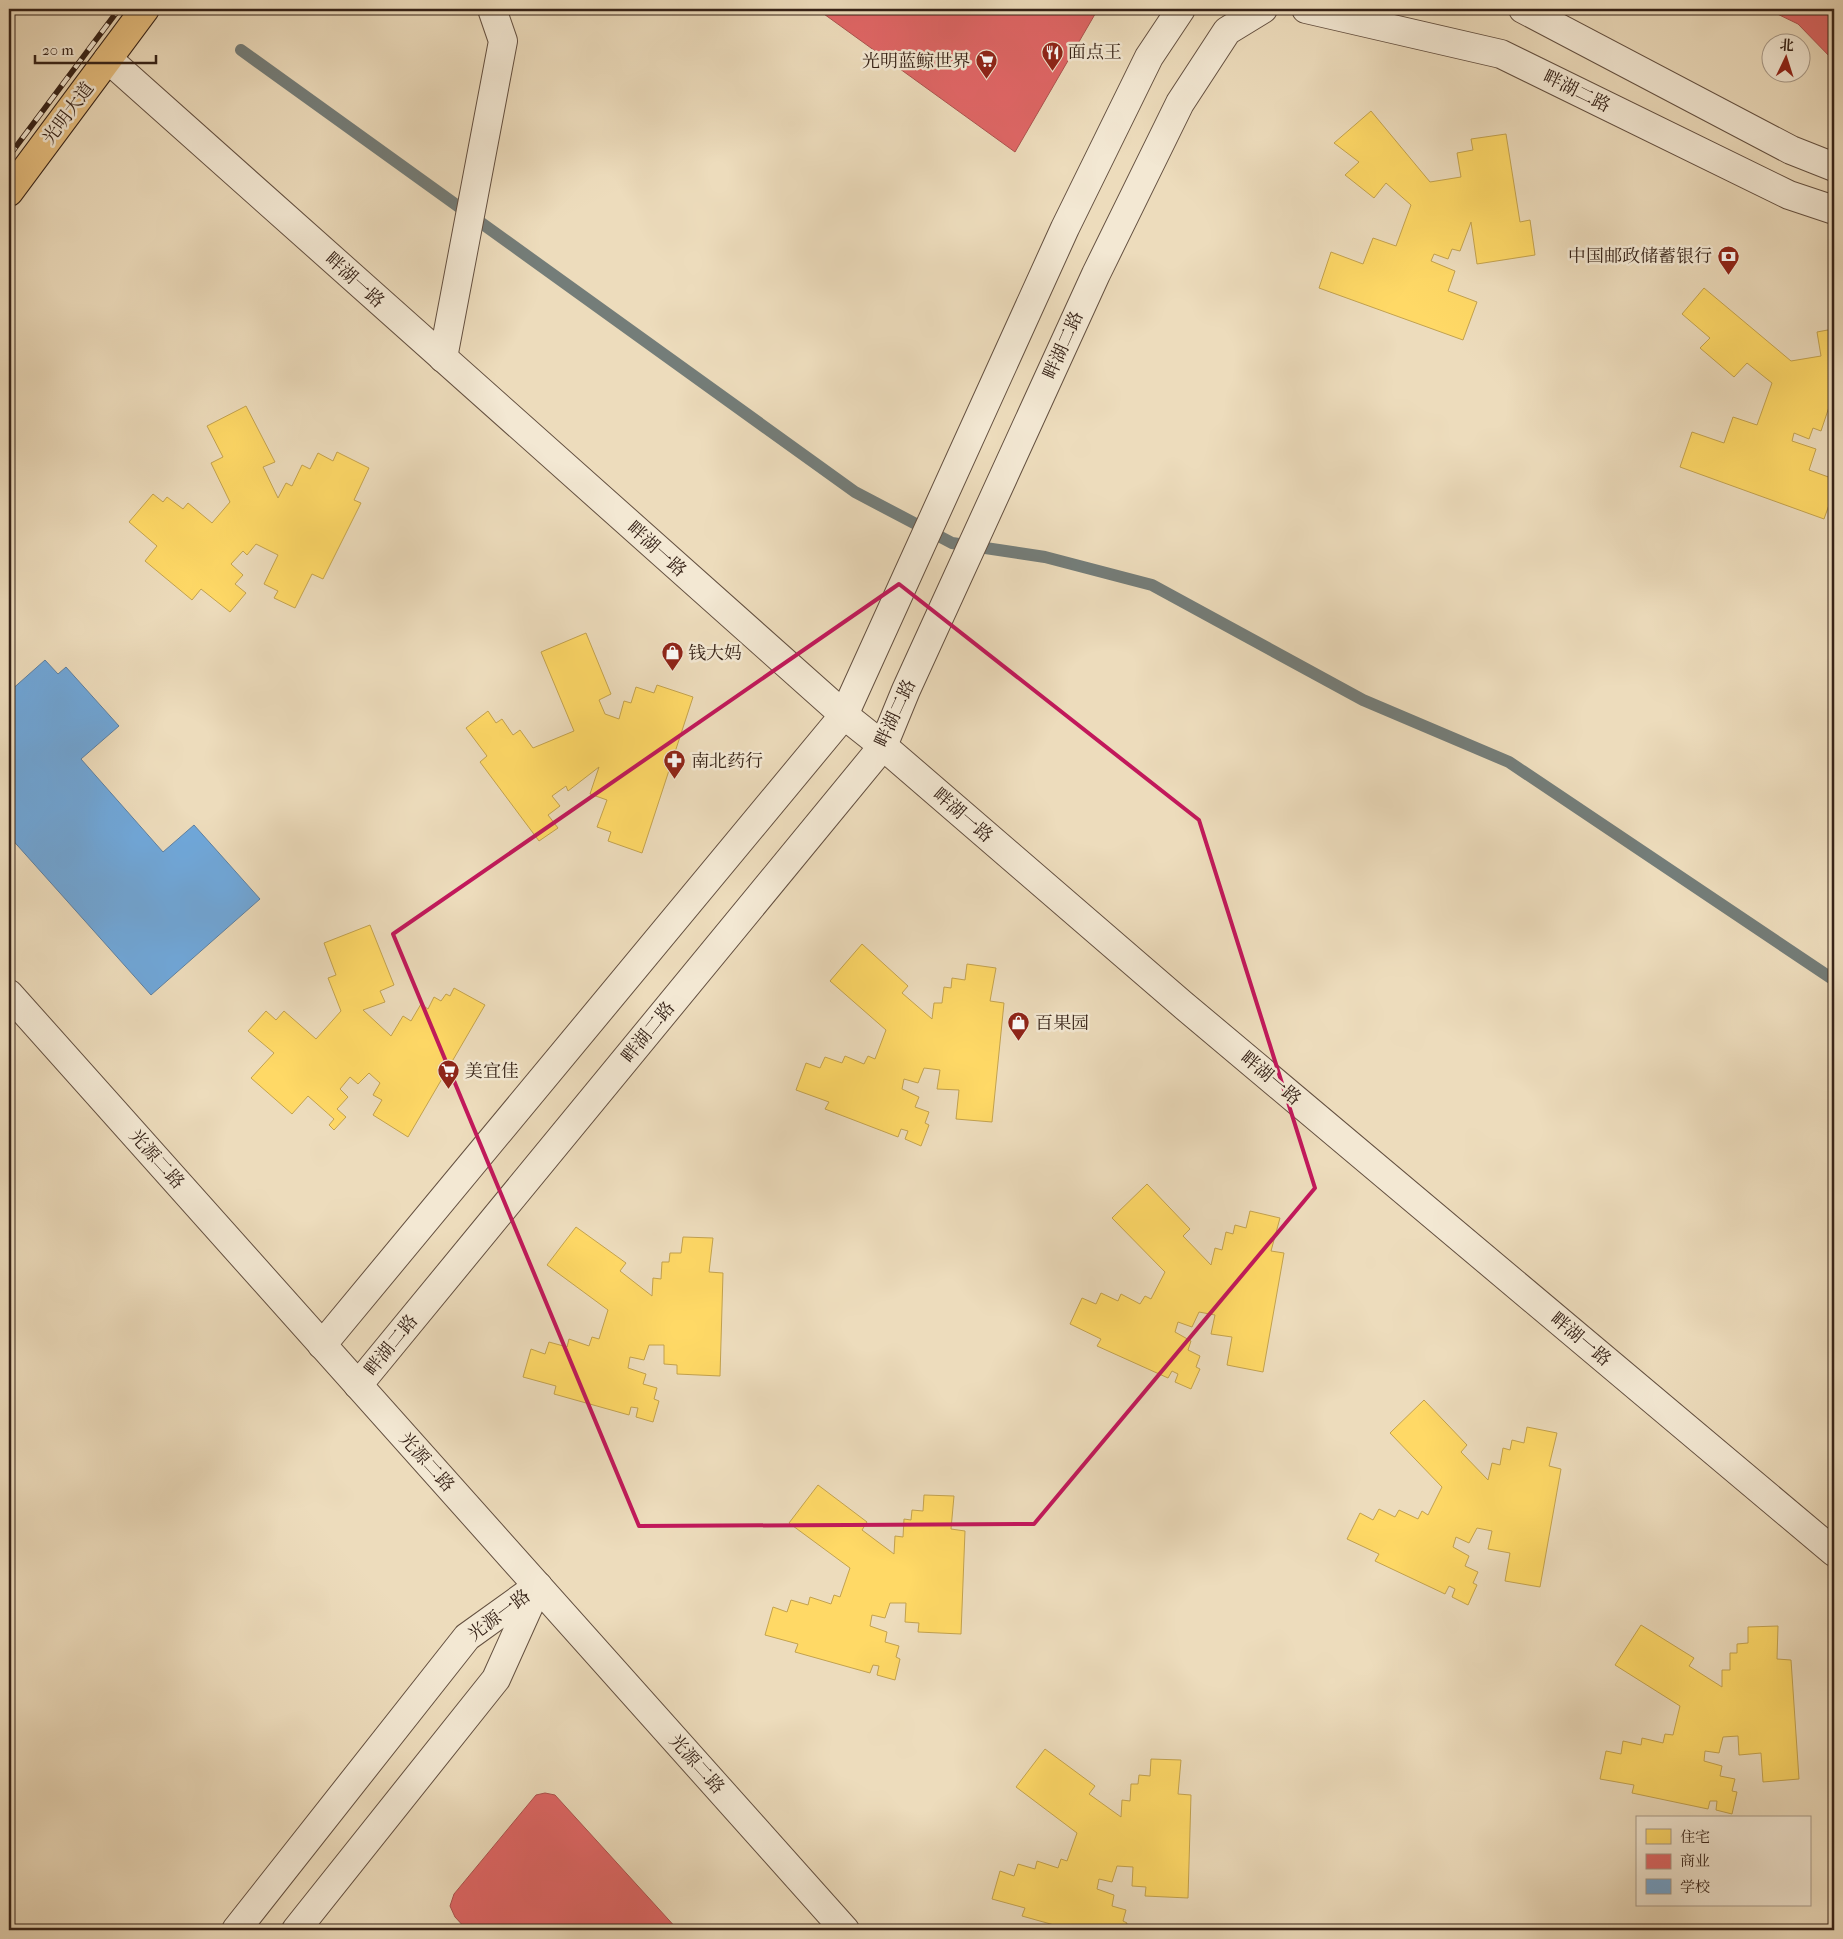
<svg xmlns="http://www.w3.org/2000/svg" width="1843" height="1939" font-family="'IM FELL French Canon','Noto Serif SC',serif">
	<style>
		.homes { fill: #ffd966; stroke: #c3a24e }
		.shops { fill: #e06666; stroke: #ad524e }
		.schools { fill: #6fa8dc; stroke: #5e80a1 }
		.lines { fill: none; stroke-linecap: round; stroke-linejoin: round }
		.stream { stroke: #747d79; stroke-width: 12 }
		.minor-casing { stroke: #645040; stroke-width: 30 }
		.major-casing { stroke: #362217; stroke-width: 30 }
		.minor { stroke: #f3e8d3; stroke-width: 28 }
		.major { stroke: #e6be7e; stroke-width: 28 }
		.rail-casing { stroke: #362217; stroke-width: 5.5 }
		.rail { stroke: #f3e8d3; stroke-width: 4; stroke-dasharray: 11; stroke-linecap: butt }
		.marked { fill: none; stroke: #c2185b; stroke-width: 4; stroke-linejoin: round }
		.labels { text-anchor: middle; stroke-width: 5; stroke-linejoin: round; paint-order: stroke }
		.poi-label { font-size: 18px; fill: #362217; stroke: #f3e8d3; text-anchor: start }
		.street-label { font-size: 18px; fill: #362217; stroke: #f3e8d3 }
	</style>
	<rect width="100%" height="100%" fill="#eddcbc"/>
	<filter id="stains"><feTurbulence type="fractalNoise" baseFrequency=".004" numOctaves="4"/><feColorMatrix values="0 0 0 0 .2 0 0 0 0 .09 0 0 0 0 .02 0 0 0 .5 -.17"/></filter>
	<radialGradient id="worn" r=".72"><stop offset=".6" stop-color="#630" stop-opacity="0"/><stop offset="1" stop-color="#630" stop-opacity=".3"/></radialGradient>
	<g class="homes">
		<polygon points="869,9 1057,9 1078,23 1016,112"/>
		<polygon points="1371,111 1430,182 1461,177 1457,153 1473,150 1471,139 1506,134 1520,222 1530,220 1535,255 1477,264 1471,222 1460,251 1452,249 1448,259 1434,254 1431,261 1455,271 1448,291 1477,302 1463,340 1319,288 1331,252 1363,264 1373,238 1396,246 1411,205 1386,183 1374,198 1345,175 1359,162 1334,143"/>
		<polygon points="1704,288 1791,361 1821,356 1817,332 1833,329 1832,318 1834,317 1834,420 1831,401 1821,431 1813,428 1809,439 1794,433 1792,441 1816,449 1809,470 1834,479 1834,491 1824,519 1680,467 1692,432 1724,443 1733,417 1757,425 1772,383 1747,363 1734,377 1700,348 1710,338 1682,314"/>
		<polygon points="246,406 275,462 263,467 278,498 286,483 292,486 302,465 310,469 318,453 333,461 337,452 369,468 354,500 361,503 323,579 312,574 295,608 274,598 278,591 264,584 278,555 256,544 247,555 243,551 231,564 243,575 235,584 246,593 230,612 201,589 192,600 145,561 157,546 129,522 153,494 163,502 167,497 183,509 188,503 212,523 230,502 211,463 223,457 207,426"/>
		<polygon points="586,633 611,694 599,700 605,714 619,719 624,701 631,703 636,687 654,693 657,685 693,697 642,853 608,841 611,832 597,827 607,800 590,794 599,767 568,791 566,786 552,796 560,806 548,815 558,828 539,841 480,762 487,756 466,728 488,711 496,723 502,719 513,735 520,730 533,748 574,731 541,652"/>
		<polygon points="370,925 394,985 380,991 385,1002 363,1010 391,1036 403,1016 411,1021 421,1004 428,1009 434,997 441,1001 446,994 450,996 454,988 485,1005 408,1137 373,1115 382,1100 373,1095 380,1083 369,1073 358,1084 350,1077 340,1089 348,1097 337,1109 346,1117 334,1130 329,1125 334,1119 308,1096 292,1114 251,1078 274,1053 248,1031 266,1011 276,1020 284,1011 316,1039 341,1011 328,978 336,975 324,943"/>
		<polygon points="862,944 908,986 902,993 932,1019 934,1003 942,1003 944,987 951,988 952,978 965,980 967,964 996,968 990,1001 1004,1003 992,1122 956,1119 959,1090 937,1089 940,1070 924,1068 918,1083 904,1079 902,1089 919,1097 915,1107 929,1112 925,1123 929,1125 921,1146 905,1139 908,1131 901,1129 898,1137 825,1109 829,1102 796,1090 806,1063 820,1068 825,1057 842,1063 845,1056 864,1064 868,1056 875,1059 886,1030 830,981"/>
		<polygon points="1147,1184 1190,1229 1183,1236 1211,1265 1215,1248 1222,1250 1226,1232 1233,1234 1235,1225 1246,1228 1250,1211 1280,1218 1271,1251 1284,1253 1263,1372 1227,1365 1232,1337 1211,1334 1215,1315 1199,1312 1192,1327 1178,1322 1175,1332 1191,1341 1188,1350 1200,1356 1196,1367 1200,1369 1191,1389 1175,1382 1178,1374 1172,1371 1168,1378 1097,1346 1101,1339 1070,1324 1082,1298 1096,1304 1101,1293 1118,1301 1121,1294 1140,1304 1145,1296 1151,1299 1165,1272 1112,1218"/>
		<polygon points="576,1227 626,1263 620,1271 652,1296 653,1278 661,1279 662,1262 669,1262 670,1253 681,1253 683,1237 713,1238 709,1272 723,1273 720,1376 677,1374 677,1365 664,1364 664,1345 649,1345 644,1360 630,1357 628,1368 646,1374 643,1384 657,1388 654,1399 659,1401 653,1422 636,1417 638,1408 631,1407 629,1415 554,1394 556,1386 523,1377 531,1349 545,1354 549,1342 567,1347 569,1339 589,1346 592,1337 599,1339 608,1310 547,1265"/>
		<polygon points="1424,1400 1467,1445 1461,1452 1488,1480 1492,1463 1500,1465 1503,1448 1510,1450 1512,1440 1524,1443 1527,1427 1557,1433 1549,1466 1561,1469 1540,1587 1505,1581 1510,1553 1488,1549 1492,1531 1477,1528 1469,1543 1456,1537 1453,1547 1469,1556 1465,1566 1478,1572 1473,1583 1477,1585 1468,1605 1452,1597 1455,1589 1449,1586 1445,1594 1375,1561 1379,1554 1347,1539 1360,1513 1373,1520 1379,1509 1395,1517 1399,1510 1418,1519 1422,1511 1428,1515 1442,1487 1390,1433"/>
		<polygon points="818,1485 867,1522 862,1530 894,1554 895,1536 903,1537 904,1519 911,1520 912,1510 923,1511 924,1495 954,1496 951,1529 965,1531 961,1634 918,1632 919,1623 905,1622 906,1603 890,1603 885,1618 872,1615 870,1626 887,1632 885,1642 899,1646 896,1657 900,1659 895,1680 877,1675 879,1666 873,1665 870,1673 795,1652 798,1644 765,1635 773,1607 787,1612 791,1600 808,1605 810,1597 831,1604 834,1595 840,1597 850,1568 789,1523"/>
		<polygon points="1641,1625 1694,1658 1689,1666 1722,1687 1722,1670 1730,1670 1730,1653 1737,1653 1737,1644 1748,1643 1748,1627 1778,1626 1777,1659 1791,1660 1799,1779 1763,1782 1761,1753 1739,1755 1738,1736 1723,1737 1719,1753 1705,1751 1704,1761 1722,1766 1720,1776 1735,1779 1732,1791 1737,1792 1732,1814 1716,1810 1717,1801 1710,1801 1708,1809 1632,1793 1634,1785 1600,1779 1606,1751 1621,1754 1623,1741 1641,1745 1642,1738 1663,1743 1665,1734 1673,1735 1680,1706 1615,1665"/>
		<polygon points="1045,1749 1095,1786 1089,1794 1121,1817 1122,1800 1130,1801 1131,1784 1138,1784 1139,1775 1150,1776 1151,1759 1181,1760 1178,1794 1191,1795 1188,1898 1145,1896 1146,1887 1132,1886 1133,1867 1117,1866 1112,1882 1099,1879 1097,1889 1114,1895 1112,1906 1126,1910 1123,1921 1127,1923 1125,1930 1100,1929 1100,1930 1072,1930 1022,1916 1025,1908 992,1899 1000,1871 1014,1876 1018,1864 1035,1869 1037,1861 1058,1868 1061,1859 1067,1861 1077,1833 1016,1787"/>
	</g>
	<g class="shops">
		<polygon points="817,9 1098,9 1015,152"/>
		<polygon points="1767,9 1834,9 1834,61 1798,24"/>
		<polygon points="545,1793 555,1795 678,1930 467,1930 455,1917 450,1906 454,1894 536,1795"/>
	</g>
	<polygon class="schools" points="45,660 58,674 66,667 119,726 81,759 163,852 194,825 260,899 151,995 9,836 9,692"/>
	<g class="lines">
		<polyline class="stream" points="241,50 855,492 952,543 1045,557 1152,585 1363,700 1509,762 1834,980"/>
		<defs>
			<g id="minor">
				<polyline points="1306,9 1501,54 1789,195 1834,210"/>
				<polyline points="1523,9 1791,150 1834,167"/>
				<polyline points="108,59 844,715 883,746 1182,1004 1834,1552"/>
				<polyline points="443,358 503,41 492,9"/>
				<polyline points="9,994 845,1930"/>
				<polyline points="322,1345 844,715 1065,228 1149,57 1181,9"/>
				<polyline points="358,1385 883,746 906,690 1096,274 1180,103 1227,31 1263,9"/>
				<polyline points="236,1930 467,1637 538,1586"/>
				<polyline points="296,1930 496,1679 537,1588"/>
			</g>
			<polyline id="major" points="9,192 145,9"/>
		</defs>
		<use href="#minor" class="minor-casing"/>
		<use href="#major" class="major-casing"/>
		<use href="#minor" class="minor"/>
		<use href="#major" class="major"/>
		<defs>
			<polyline id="rail" points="9,156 119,9"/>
		</defs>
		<use href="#rail" class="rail-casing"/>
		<use href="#rail" class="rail"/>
	</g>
	<path class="marked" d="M899,584L1199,820L1315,1188L1034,1524L639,1526L393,934Z"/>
	<defs>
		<symbol id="restaurant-pin" viewBox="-11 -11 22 30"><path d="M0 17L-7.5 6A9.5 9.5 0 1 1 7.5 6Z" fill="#8f2418" stroke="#f3e8d3"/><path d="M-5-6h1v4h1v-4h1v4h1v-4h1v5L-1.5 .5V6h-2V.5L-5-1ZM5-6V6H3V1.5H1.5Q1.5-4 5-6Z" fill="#fff"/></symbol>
		<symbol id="supermarket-pin" viewBox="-11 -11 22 30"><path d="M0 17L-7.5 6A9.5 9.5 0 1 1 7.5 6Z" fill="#8f2418" stroke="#f3e8d3"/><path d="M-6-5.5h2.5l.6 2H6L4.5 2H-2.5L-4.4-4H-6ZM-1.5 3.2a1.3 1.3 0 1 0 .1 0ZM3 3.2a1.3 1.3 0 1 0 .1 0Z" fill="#fff"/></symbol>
		<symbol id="bank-pin" viewBox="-11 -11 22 30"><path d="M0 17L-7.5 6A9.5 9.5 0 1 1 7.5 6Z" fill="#8f2418" stroke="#f3e8d3"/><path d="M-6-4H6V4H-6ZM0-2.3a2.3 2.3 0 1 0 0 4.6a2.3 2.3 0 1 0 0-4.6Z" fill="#fff"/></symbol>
		<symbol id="shop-pin" viewBox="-11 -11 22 30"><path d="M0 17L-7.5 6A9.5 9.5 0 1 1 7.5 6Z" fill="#8f2418" stroke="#f3e8d3"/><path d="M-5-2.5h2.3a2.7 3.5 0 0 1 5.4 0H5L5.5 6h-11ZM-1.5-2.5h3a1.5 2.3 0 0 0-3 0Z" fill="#fff"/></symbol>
		<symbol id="pharmacy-pin" viewBox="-11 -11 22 30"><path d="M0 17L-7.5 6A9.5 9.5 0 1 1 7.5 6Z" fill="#8f2418" stroke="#f3e8d3"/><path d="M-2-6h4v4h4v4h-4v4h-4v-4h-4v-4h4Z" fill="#fff"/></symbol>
	</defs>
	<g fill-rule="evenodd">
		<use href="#restaurant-pin" x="1040" y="40" width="25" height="34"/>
		<use href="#supermarket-pin" x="974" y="48" width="25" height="34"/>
		<use href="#bank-pin" x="1716" y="244" width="25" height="34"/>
		<use href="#shop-pin" x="660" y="640" width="25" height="34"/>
		<use href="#pharmacy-pin" x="662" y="748" width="25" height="34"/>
		<use href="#shop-pin" x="1006" y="1010" width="25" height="34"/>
		<use href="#supermarket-pin" x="436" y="1058" width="25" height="34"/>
	</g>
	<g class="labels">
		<g class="poi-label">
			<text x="1068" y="58">面点王</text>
			<text x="970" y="67" text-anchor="end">光明蓝鲸世界</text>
			<text x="1712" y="262" text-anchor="end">中国邮政储蓄银行</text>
			<text x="688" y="659">钱大妈</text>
			<text x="691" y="767">南北药行</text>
			<text x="1035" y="1029">百果园</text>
			<text x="465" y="1077">美宜佳</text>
		</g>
		<g class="street-label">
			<text transform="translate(1577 91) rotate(26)" y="6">畔湖二路</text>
			<text transform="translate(68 113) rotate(-53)" y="6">光明大道</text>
			<text transform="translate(355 280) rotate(42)" y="6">畔湖一路</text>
			<text transform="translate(1063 345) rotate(-66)" y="6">畔湖二路</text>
			<text transform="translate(657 549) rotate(42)" y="6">畔湖一路</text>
			<text transform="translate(895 713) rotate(-65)" y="6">畔湖二路</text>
			<text transform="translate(963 815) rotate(41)" y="6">畔湖一路</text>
			<text transform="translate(648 1032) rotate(-51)" y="6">畔湖二路</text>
			<text transform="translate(1271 1078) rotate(40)" y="6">畔湖一路</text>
			<text transform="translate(157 1159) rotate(48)" y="6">光源二路</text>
			<text transform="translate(1581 1339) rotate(40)" y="6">畔湖一路</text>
			<text transform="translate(391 1345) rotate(-51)" y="6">畔湖二路</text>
			<text transform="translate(427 1462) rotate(48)" y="6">光源二路</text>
			<text transform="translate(499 1615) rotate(-37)" y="6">光源一路</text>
			<text transform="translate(697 1764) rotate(48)" y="6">光源二路</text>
		</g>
	</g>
	<rect width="1843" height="1939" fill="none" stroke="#eddcbc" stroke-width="30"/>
	<rect x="10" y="10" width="1823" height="1919" fill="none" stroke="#362217" stroke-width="2.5"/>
	<rect x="15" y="15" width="1813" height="1909" fill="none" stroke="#362217"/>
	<rect x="1636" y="1816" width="175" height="90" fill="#f3e8d3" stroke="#a79988"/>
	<rect x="1646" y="1829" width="25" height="15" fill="#ffd966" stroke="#a79988"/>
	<text x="1680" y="1842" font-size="15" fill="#362217">住宅</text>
	<rect x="1646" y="1854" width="25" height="15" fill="#e06666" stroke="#a79988"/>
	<text x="1680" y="1866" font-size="15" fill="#362217">商业</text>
	<rect x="1646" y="1879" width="25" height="15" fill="#6fa8dc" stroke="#a79988"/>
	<text x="1680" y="1892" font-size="15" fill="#362217">学校</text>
	<g transform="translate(1786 58) rotate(4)"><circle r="24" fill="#f3e8d3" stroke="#a79988"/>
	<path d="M0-4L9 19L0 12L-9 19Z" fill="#8f2418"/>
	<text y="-8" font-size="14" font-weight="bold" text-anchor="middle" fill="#362217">北</text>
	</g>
	<path d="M35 55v8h121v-8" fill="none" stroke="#362217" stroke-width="2.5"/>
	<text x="42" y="55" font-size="15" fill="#362217" stroke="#f3e8d3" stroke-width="4" paint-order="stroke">20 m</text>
	<rect width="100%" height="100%" filter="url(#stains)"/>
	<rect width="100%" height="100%" fill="url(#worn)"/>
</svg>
